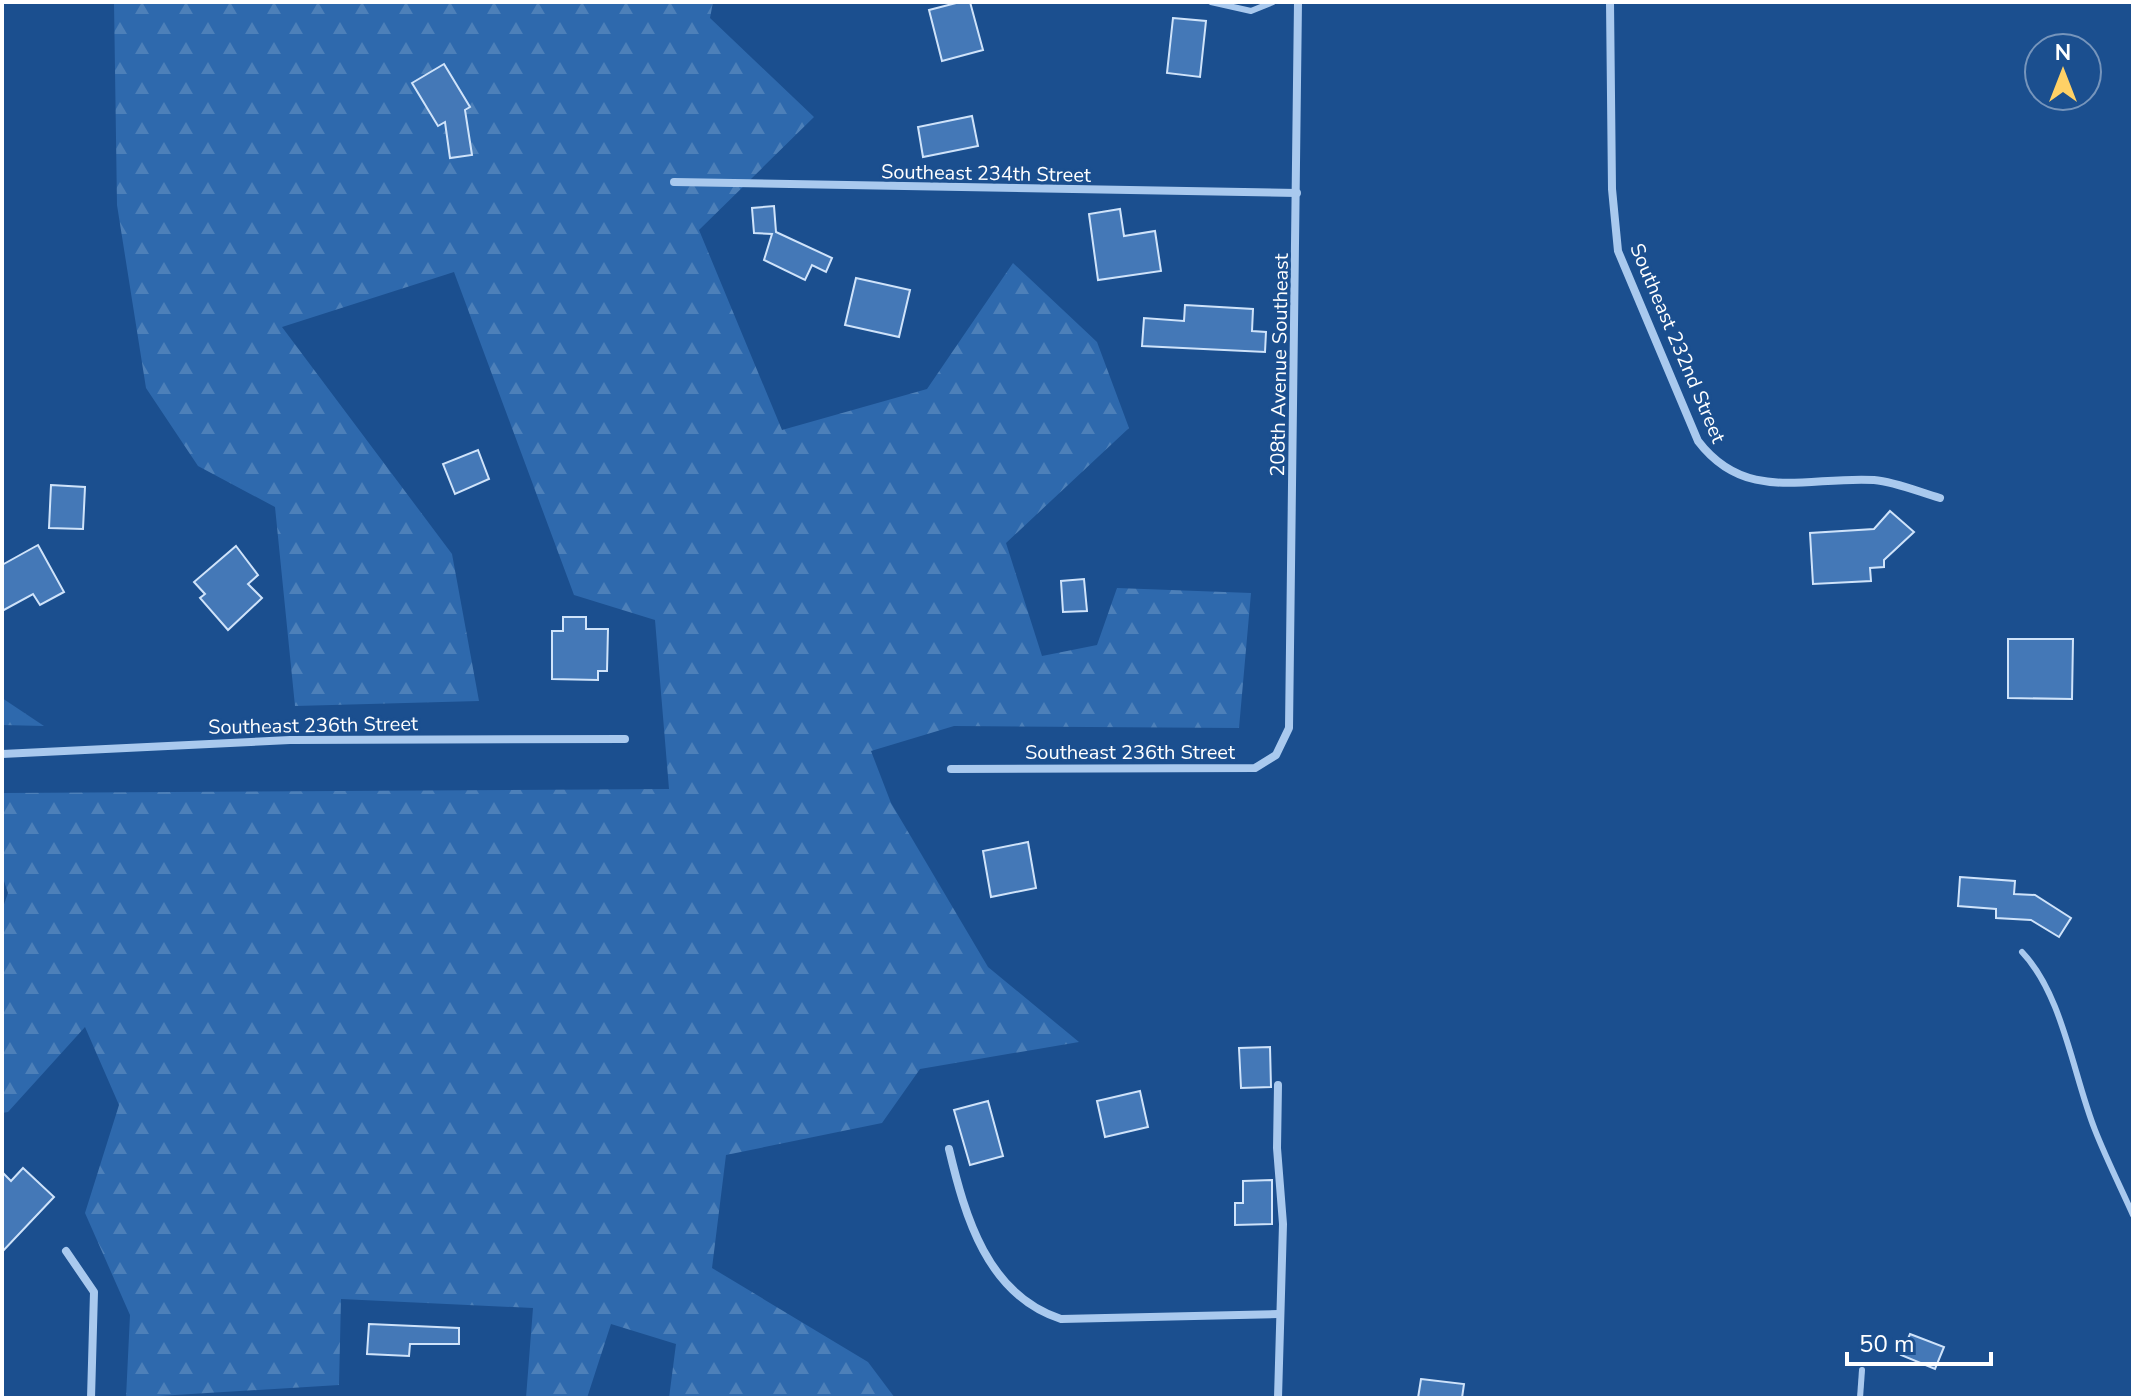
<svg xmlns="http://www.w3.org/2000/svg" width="2135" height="1400" font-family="'Nunito Sans',sans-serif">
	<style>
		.forest { fill: url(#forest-firs) }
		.building { fill: #4478b7; stroke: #cfe3fa; stroke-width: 2 }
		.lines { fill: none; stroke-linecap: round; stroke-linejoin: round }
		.lane { stroke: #a9c9ee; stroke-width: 6 }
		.street { stroke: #a9c9ee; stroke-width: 8 }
		.labels { text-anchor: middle; stroke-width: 6; stroke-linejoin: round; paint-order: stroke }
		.street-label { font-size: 20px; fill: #fff; stroke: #1b4f8f }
	</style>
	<defs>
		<pattern id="forest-firs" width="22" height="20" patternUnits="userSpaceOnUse" patternTransform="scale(2)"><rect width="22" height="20" fill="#2e69ad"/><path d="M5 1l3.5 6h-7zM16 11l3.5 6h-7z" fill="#4d80b9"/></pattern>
	</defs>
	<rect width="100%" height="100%" fill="#1b4f8f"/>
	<g class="forest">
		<polygon points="114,2 713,2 710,18 814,117 699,230 782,430 927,389 1013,263 1097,342 1129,428 1006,543 1042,656 1097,645 1117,588 1251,593 1239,728 954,726 871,751 891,803 988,967 1079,1042 920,1069 882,1123 726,1155 712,1268 868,1362 895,1398 669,1398 676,1344 611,1324 587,1398 526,1398 533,1308 341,1299 339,1385 126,1398 130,1315 85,1213 119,1105 85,1027 8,1112 2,1113 2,910 8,893 2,875 2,793 669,789 655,620 574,595 454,272 282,327 452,554 479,701 295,706 275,507 198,466 146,388 117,205"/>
		<polygon points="2,698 44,726 2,725"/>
	</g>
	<g class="building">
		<polygon points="960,2 970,2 983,50 942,61 929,10"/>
		<polygon points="1173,18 1206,21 1200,77 1167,73"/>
		<polygon points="444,64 470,107 465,110 472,155 450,158 445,122 438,126 412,83"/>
		<polygon points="972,116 978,146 923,157 918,127"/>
		<polygon points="774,206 776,232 832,258 826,272 812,265 805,280 764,260 772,234 754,233 752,208"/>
		<polygon points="1120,209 1124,236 1155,231 1161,271 1098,280 1089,214"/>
		<polygon points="856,278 910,290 899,337 845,325"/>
		<polygon points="1185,305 1253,309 1252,331 1266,332 1265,352 1142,346 1144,318 1184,321"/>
		<polygon points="478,450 489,479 455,494 443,464"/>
		<polygon points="51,485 85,487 83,529 49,528"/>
		<polygon points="1890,511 1914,532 1884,560 1884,567 1870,568 1871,581 1813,584 1810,533 1874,529"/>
		<polygon points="38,545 64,592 40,605 33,594 2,611 2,565"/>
		<polygon points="236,546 258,575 248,584 262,598 228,630 200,598 205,594 194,582"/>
		<polygon points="1084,579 1087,611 1063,612 1061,581"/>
		<polygon points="563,617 586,617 586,629 608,629 607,671 598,671 598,680 552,679 552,631 563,631"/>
		<polygon points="2008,639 2073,639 2072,699 2008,698"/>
		<polygon points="1028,842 1036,888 991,897 983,851"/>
		<polygon points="1960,877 2015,881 2014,894 2035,895 2071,918 2059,937 2031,920 1996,918 1996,909 1958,906"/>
		<polygon points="1270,1047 1271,1087 1241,1088 1239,1048"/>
		<polygon points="1140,1091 1148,1127 1105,1137 1097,1101"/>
		<polygon points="988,1101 1003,1156 970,1165 954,1110"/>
		<polygon points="23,1168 54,1197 2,1252 2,1172 11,1181"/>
		<polygon points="1272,1180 1272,1224 1235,1225 1235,1203 1243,1203 1243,1181"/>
		<polygon points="369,1324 459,1328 459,1344 410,1344 409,1356 367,1354"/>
		<polygon points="1910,1334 1944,1347 1935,1369 1901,1355"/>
		<polygon points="1421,1379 1464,1384 1462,1398 1418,1398"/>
	</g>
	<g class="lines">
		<g class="lane">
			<polyline points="1211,2 1251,11 1273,2"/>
			<path d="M2022,952C2063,995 2073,1075 2095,1130C2106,1158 2120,1186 2133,1215"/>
			<polyline points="1860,1398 1862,1370"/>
		</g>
		<g class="street">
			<path d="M1610,2L1612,189L1618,251L1698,441C1746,504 1807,476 1874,480C1896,482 1919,492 1940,498"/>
			<polyline points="674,182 1297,193"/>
			<polyline points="2,754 290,740 625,739"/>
			<polyline points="951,769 1255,768 1276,755 1289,728 1298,2"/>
			<path d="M949,1149C965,1216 987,1295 1061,1319L1278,1314"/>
			<polyline points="66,1251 94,1292 91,1398"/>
			<polyline points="1278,1398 1283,1224 1277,1148 1278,1085"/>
		</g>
	</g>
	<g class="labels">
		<g class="street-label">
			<text transform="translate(986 173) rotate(1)" y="7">Southeast 234th Street</text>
			<text transform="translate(1678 343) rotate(67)" y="7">Southeast 232nd Street</text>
			<text transform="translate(1279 365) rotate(-89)" y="7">208th Avenue Southeast</text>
			<text transform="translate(313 725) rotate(-1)" y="7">Southeast 236th Street</text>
			<text x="1130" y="759">Southeast 236th Street</text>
		</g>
	</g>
	<rect width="2135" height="1400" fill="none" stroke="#ffffff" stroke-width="8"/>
	<g transform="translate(2063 72)"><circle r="38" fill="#1b4f8f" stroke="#7695bc" stroke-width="2"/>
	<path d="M0-6L14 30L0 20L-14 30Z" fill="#ffd166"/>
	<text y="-12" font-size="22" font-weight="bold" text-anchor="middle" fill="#ffffff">N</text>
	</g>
	<path d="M1847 1352v12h144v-12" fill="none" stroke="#ffffff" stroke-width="4"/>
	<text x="1859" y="1352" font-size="24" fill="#ffffff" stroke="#1b4f8f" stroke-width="6" paint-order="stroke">50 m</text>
</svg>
